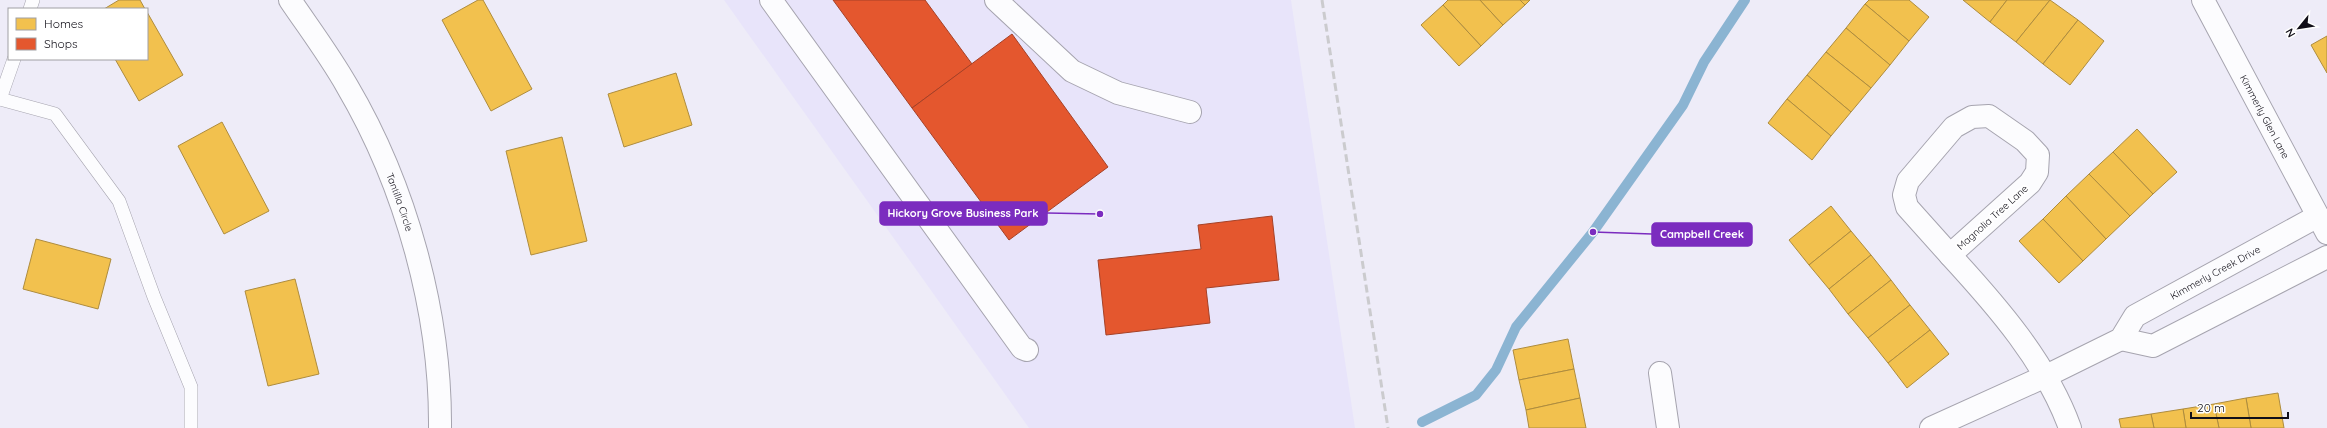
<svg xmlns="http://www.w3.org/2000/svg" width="2327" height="428" font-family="Quicksand,sans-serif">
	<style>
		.built { fill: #e8e4fa }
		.homes { fill: #f2c14e; stroke: #ae8c3e }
		.shops { fill: #e4572e; stroke: #a54127 }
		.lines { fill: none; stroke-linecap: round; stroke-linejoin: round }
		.stream { stroke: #8bb4d2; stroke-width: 10 }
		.service-casing { stroke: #a6a4af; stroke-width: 14 }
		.minor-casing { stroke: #a6a4af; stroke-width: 24 }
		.tertiary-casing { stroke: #a6a4af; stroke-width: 24 }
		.service { stroke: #fcfcfe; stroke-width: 13 }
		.minor { stroke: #fcfcfe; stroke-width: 22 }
		.tertiary { stroke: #fcfcfe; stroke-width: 22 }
		.rail { stroke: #cbcbce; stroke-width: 3; stroke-dasharray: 8 4; stroke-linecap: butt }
		.labels { text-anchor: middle; stroke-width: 4; stroke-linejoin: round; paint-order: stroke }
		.street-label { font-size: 10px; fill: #110f18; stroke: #fff }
		.leader { fill: none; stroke: #7b2cbf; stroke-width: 1.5 }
		.callout-dot { fill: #7b2cbf; stroke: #fff; stroke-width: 1.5 }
		.callout { fill: #7b2cbf; stroke: #7b2cbf; stroke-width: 1.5 }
		.callout-label { font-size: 11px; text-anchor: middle; font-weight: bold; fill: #fff }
	</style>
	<rect width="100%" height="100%" fill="#eeecf8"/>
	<polygon class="built" points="724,0 1291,0 1355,428 1029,428"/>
	<g class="homes">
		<polygon points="119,0 140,0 145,9 104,9"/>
		<polygon points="478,0 483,0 532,89 491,111 442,20"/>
		<polygon points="1448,0 1480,0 1503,25 1481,46 1443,5"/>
		<polygon points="1480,0 1520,0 1525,5 1503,25"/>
		<polygon points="1520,0 1530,0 1525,5"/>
		<polygon points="1869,0 1909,0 1929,17 1909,41 1865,4"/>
		<polygon points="1963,0 2007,0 1990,22"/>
		<polygon points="2007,0 2050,0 2016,42 1990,22"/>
		<polygon points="2050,0 2078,20 2043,64 2016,42"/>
		<polygon points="1865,4 1909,41 1890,65 1846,28"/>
		<polygon points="1443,5 1481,46 1459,66 1421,25"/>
		<polygon points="147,12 183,75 139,101 115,59 147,59"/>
		<polygon points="2078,20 2104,41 2070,85 2043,64"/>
		<polygon points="1846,28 1890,65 1871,88 1826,52"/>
		<polygon points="2327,36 2327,73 2311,45"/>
		<polygon points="1826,52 1871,88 1851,112 1807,75"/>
		<polygon points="676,73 692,125 624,147 608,94"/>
		<polygon points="1807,75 1851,112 1831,136 1787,99"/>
		<polygon points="1787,99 1831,136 1812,160 1768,123"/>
		<polygon points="222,122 269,211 224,234 178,146"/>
		<polygon points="2137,129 2177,172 2153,194 2113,152"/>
		<polygon points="562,137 587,241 531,255 506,151"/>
		<polygon points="2113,152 2153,194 2130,216 2089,174"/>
		<polygon points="2089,174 2130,216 2106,239 2066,196"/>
		<polygon points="2066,196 2106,239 2083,261 2043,219"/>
		<polygon points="1831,206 1851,231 1809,265 1789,240"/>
		<polygon points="2043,219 2083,261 2059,283 2019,241"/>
		<polygon points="1851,231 1871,255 1829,289 1809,265"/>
		<polygon points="36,239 111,259 98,309 23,289"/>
		<polygon points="1871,255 1891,280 1848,314 1829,289"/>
		<polygon points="295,279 319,374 268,386 245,291"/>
		<polygon points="1891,280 1910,305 1868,338 1848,314"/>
		<polygon points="1910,305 1930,330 1888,363 1868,338"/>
		<polygon points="1930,330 1949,354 1907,388 1888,363"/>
		<polygon points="1568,339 1574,369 1519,380 1513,350"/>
		<polygon points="1574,369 1580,398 1526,410 1519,380"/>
		<polygon points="2278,393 2284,428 2251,428 2246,398"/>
		<polygon points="1580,398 1586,428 1529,428 1526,410"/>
		<polygon points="2246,398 2251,428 2219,428 2214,404"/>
		<polygon points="2214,404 2219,428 2186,428 2183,409"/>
		<polygon points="2183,409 2186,428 2154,428 2151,414"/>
		<polygon points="2151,414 2154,428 2121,428 2119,419"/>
	</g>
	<g class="shops">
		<polygon points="833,0 925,0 972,64 912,108"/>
		<polygon points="1012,34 1108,167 1009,240 912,108"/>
		<polygon points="1272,216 1279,280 1206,288 1210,323 1106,335 1098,260 1201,249 1198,225"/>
	</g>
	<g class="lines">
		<polyline class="stream" points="1422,422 1476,395 1496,370 1516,327 1593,232 1683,105 1704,62 1745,0"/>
		<defs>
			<g id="service">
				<polyline points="30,9 33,0"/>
				<polyline points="0,99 55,114 119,201 154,297 191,387 191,428"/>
				<polyline points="0,99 14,59"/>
			</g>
			<g id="minor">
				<path id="s1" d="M290,0C309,28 330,56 347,86C406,186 441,313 440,428"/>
				<polyline points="771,0 1022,348 1027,350"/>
				<polyline points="996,0 1072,71 1118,93 1190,112"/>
				<polygon points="1989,116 2025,141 2038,155 2037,172 2030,183 1950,255 1907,207 1904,195 1908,181 1954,127 1972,117"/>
				<path d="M1950,255C1997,306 2046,362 2070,428"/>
				<polyline points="2121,339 2153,346 2327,257"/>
				<polyline points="1660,373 1668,428"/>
				<path id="s2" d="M1931,428L2046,376L2121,339L2135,316L2318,216"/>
			</g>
			<g id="tertiary">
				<path id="s3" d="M2203,0L2327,233"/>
			</g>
		</defs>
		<use href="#service" class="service-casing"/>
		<use href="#minor" class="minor-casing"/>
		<use href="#tertiary" class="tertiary-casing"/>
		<use href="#service" class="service"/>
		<use href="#minor" class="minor"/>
		<use href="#tertiary" class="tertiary"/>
		<polyline class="rail" points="1322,0 1388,428"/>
	</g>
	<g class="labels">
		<g class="street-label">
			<text dy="4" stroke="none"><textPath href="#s3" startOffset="132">Kimmerly Glen Lane</textPath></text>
			<text dy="4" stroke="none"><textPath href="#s1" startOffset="231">Tantilla Circle</textPath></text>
			<text transform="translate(1992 217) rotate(-42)" y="4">Magnolia Tree Lane</text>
			<text dy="4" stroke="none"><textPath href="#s2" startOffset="328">Kimmerly Creek Drive</textPath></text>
		</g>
	</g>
	<path class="leader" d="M1100 214L1047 213M1593 232L1652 234"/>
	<g class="callout-dot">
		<circle cx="1100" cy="214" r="4"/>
		<circle cx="1593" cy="232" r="4"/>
	</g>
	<g class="callout">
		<rect x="880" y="202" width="167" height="23" rx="4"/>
		<rect x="1652" y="223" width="100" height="23" rx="4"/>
	</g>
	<g class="callout-label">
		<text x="963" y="217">Hickory Grove Business Park</text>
		<text x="1702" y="238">Campbell Creek</text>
	</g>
	<rect x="8" y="8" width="140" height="52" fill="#ffffff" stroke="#a09fa3"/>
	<rect x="16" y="18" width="20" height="12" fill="#f2c14e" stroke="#a09fa3"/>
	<text x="44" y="28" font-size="12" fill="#110f18">Homes</text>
	<rect x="16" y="38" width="20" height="12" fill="#e4572e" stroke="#a09fa3"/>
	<text x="44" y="48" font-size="12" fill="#110f18">Shops</text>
	<g transform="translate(2299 28) rotate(240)" stroke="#ffffff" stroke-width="3" paint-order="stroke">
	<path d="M0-3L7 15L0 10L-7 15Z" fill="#110f18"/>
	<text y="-6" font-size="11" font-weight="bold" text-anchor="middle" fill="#110f18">N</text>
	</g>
	<path d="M2191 412v6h97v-6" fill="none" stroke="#110f18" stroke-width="2"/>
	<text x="2197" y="412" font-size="12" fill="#110f18" stroke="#ffffff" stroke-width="3" paint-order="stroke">20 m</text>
</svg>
